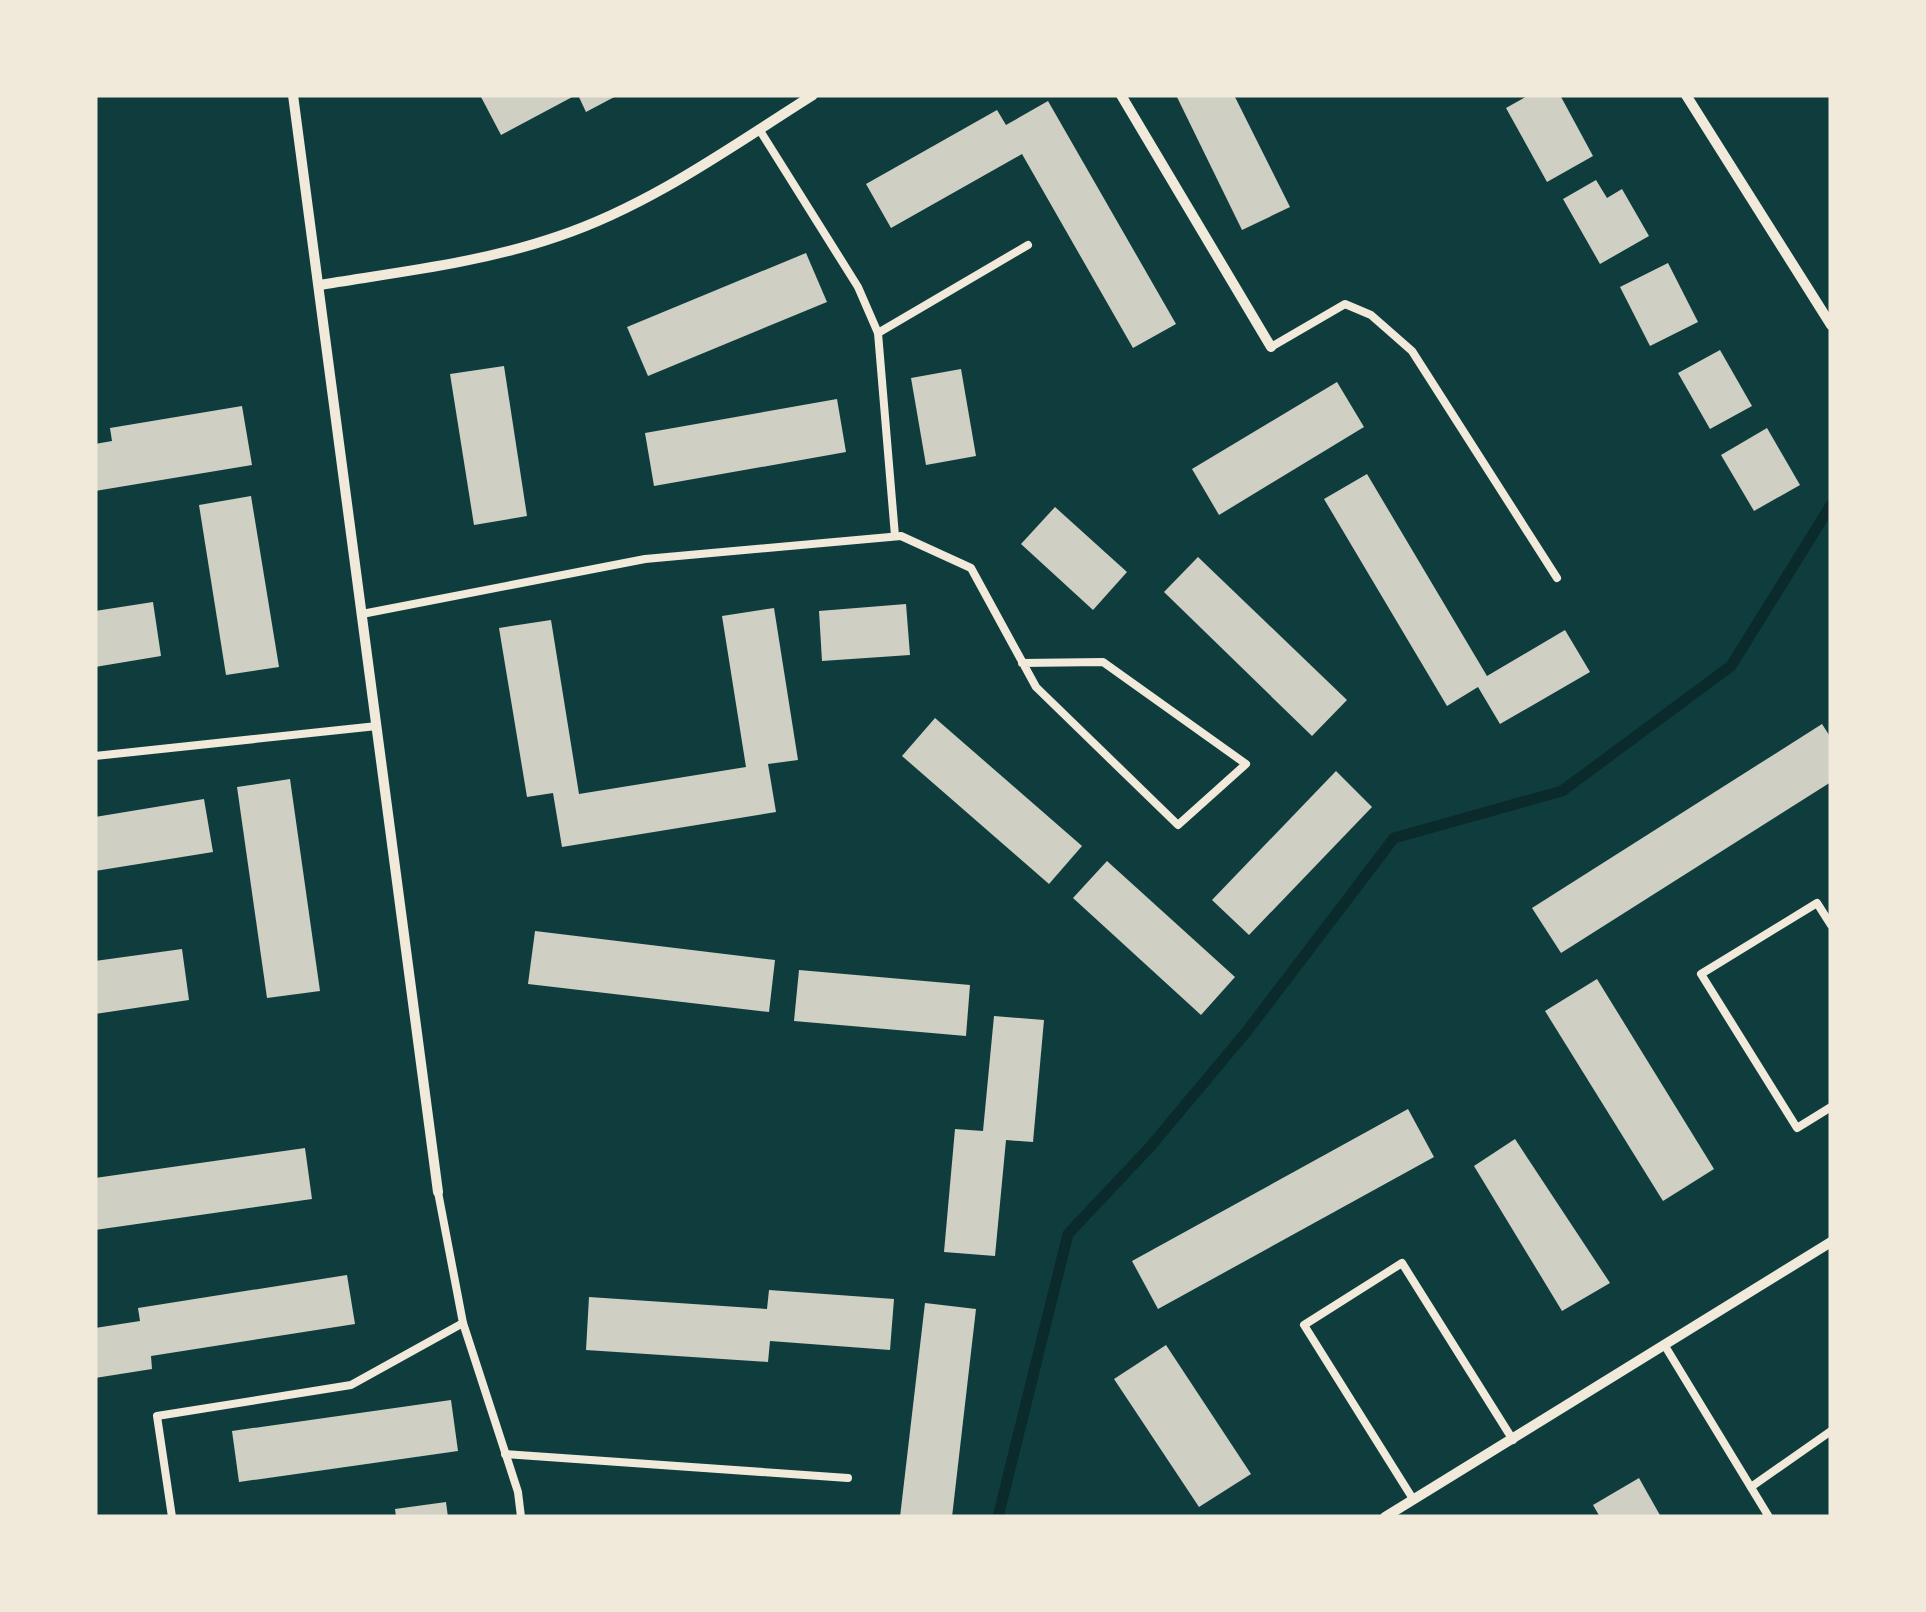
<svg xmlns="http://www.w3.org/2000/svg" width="1926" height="1612" font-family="'Nunito Sans',sans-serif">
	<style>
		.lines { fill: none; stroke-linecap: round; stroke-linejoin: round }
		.stream { stroke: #0a2a2b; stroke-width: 11 }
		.building { fill: #cfcfc3 }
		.service { stroke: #f1e9da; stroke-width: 8 }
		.minor { stroke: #f1e9da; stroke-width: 10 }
	</style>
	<rect width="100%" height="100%" fill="#0f3d3e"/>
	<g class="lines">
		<polyline class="stream" points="998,1517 1068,1234 1150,1147 1247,1031 1394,838 1562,791 1731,666 1831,505"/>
	</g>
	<g class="building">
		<polygon points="480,95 576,95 501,135"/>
		<polygon points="578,95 618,95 586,112"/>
		<polygon points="1176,95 1234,95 1290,207 1242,230"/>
		<polygon points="1529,95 1560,95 1593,156 1547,182 1506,108"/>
		<polygon points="1048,101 1176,324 1133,348 1022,154 891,228 866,184 997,110 1006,125"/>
		<polygon points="1596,180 1607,198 1622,189 1649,236 1600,264 1563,199"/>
		<polygon points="806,253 827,302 648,376 627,327"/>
		<polygon points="1668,263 1698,322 1650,346 1620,287"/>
		<polygon points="1720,350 1752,406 1710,429 1678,373"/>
		<polygon points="504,366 527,516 474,525 450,374"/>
		<polygon points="961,369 976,456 926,465 911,378"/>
		<polygon points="1337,382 1364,427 1219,515 1192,469"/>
		<polygon points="837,399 846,452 654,486 645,433"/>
		<polygon points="242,406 252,465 95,491 95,444 112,441 110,428"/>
		<polygon points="1767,428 1800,485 1754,511 1721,455"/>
		<polygon points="1367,474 1487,676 1565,630 1590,672 1500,724 1478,687 1447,706 1324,499"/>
		<polygon points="251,496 279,667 226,675 199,505"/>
		<polygon points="1055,507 1127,572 1093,610 1021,544"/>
		<polygon points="1198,557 1347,700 1312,736 1164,592"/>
		<polygon points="153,602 161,656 95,667 95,611"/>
		<polygon points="906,604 910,655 822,661 819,611"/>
		<polygon points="774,608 798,760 768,764 776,812 562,847 553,793 527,797 499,628 551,620 579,794 746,767 722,616"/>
		<polygon points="935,718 1082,846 1049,884 902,756"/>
		<polygon points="1822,724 1831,738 1831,782 1561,953 1532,908"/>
		<polygon points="1336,771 1372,807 1249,935 1212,900"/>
		<polygon points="290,779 320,991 267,998 237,787"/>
		<polygon points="204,799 213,852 95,871 95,817"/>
		<polygon points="1107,861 1235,977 1201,1015 1073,898"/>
		<polygon points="535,931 775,960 769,1012 528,984"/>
		<polygon points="182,949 189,1000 95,1014 95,961"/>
		<polygon points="799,970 970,985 966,1036 794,1021"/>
		<polygon points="1597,979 1714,1169 1663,1201 1545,1011"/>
		<polygon points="994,1016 1044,1020 1033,1142 1006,1140 995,1256 944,1252 955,1129 983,1131"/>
		<polygon points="1408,1109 1434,1157 1158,1309 1132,1261"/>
		<polygon points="1515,1139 1610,1283 1562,1311 1474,1166"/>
		<polygon points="305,1148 312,1199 95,1230 95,1178"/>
		<polygon points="347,1275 355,1324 151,1356 152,1369 95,1378 95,1328 140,1321 138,1308"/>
		<polygon points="769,1290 894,1299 890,1350 770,1341 768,1362 586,1350 589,1297 767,1309"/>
		<polygon points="925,1303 976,1309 952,1517 900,1517"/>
		<polygon points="1166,1345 1251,1474 1199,1507 1114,1379"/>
		<polygon points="451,1400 458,1451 239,1482 232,1431"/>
		<polygon points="1639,1478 1661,1517 1600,1517 1593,1505"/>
		<polygon points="446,1502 448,1517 396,1517 395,1509"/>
	</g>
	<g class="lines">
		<g class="service">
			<polyline points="759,129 858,287 878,333 895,536"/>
			<polyline points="878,333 1028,245"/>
			<polyline points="1271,347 1345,304 1371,315 1412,351 1557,578"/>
			<polyline points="362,614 645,559 901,536 971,568 1036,687 1178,825 1246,764 1103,662 1022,663"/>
			<polyline points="95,756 377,726"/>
			<polyline points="1831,925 1817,903 1701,974 1797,1128 1831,1107"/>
			<polyline points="463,1323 518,1492 521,1517"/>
			<polyline points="1665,1346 1769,1517"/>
			<polyline points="505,1454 848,1478"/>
			<polyline points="1751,1487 1831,1431"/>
			<polyline points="1413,1499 1304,1325 1402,1263 1513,1440"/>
			<polyline points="172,1517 157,1416 351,1385 463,1323 438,1192"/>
		</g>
		<g class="minor">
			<polyline points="293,95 438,1192"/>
			<polyline points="1121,95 1271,347"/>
			<polyline points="1686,95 1831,325"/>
			<path d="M319,285C399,272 481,263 559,236C651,205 732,146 813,95"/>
			<polyline points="1385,1517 1831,1242"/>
		</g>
	</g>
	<rect width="1926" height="1612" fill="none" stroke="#f1e9da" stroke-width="195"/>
</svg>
